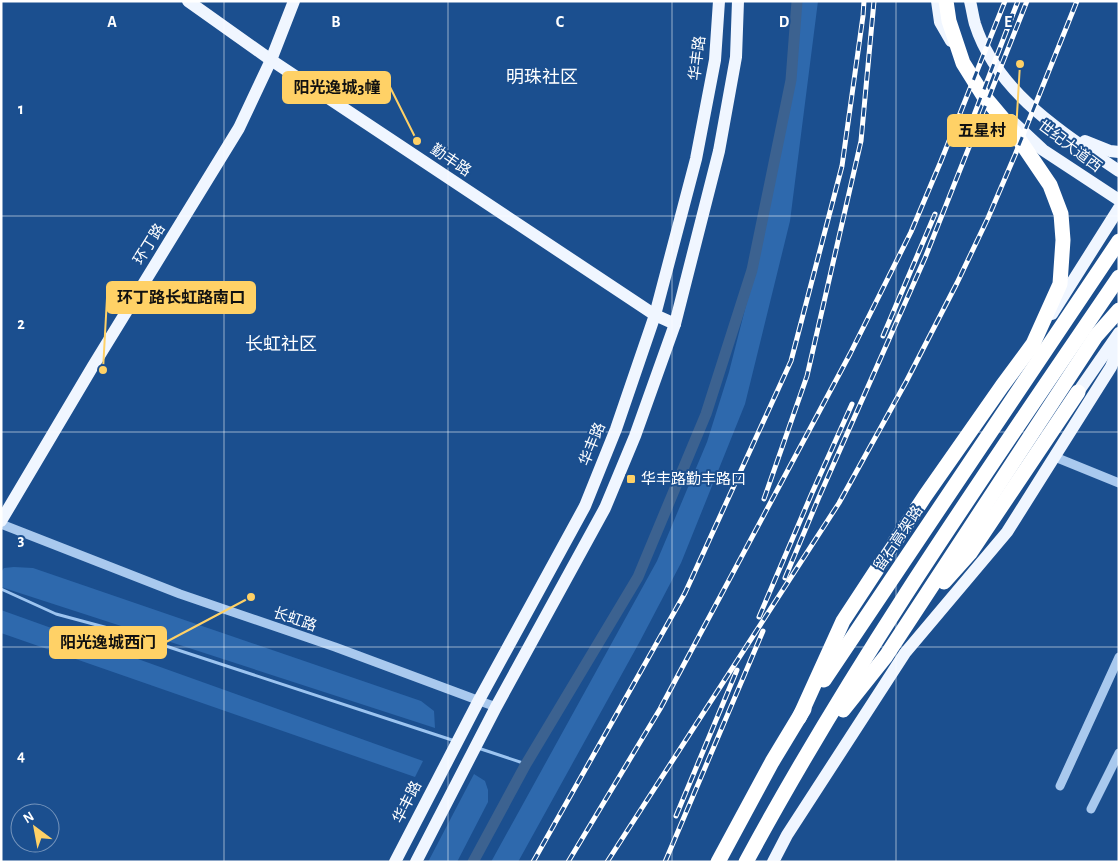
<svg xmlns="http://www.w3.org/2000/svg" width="1120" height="863" font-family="'Alegreya Sans','Noto Sans SC',sans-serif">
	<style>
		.green { fill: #2e69ad }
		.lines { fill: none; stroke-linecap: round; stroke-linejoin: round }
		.stream { stroke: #9cc4f0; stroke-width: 3 }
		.canal { stroke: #3c6290; stroke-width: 11 }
		.minor { stroke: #a9c9ee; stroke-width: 9 }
		.major { stroke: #f0f6ff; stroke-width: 12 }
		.highway { stroke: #fff; stroke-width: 15 }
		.rail-casing { stroke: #fff; stroke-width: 5 }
		.rail { stroke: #1b4f8f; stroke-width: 3; stroke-dasharray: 9; stroke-linecap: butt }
		.grid { fill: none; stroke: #fff; stroke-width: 1; stroke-opacity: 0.55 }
		.poi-dot { fill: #ffd166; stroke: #1b4f8f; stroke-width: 2 }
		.labels { text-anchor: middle; stroke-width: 4; stroke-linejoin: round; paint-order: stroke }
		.street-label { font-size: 15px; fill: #fff; stroke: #1b4f8f }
		.poi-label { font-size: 15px; fill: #fff; stroke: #1b4f8f; text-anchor: start }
		.quarter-label { font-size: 18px; fill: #fff; stroke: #1b4f8f }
		.grid-label { font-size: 16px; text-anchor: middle; font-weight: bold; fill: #fff; stroke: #1b4f8f; stroke-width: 4; stroke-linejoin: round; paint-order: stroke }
		.leader { fill: none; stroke: #ffd166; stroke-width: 2 }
		.callout-dot { fill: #ffd166; stroke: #1b4f8f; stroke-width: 2 }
		.callout { fill: #ffd166; stroke: #ffd166; stroke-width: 2 }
		.callout-label { font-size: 16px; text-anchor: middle; font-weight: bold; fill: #111 }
	</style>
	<rect width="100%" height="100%" fill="#1b4f8f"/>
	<g class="green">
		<polygon points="800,1 818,1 790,221 745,404 681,563 639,643 518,862 491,862 657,561 707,442 729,372 755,270 779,153 798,32"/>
		<polygon points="14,567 33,568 421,701 434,711 435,728 1,587 1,572 4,568"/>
		<polygon points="1,610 423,761 415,777 1,633"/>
		<polygon points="474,774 485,781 488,790 488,802 457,862 428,862"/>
	</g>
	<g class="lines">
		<g class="stream">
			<polyline points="1,589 56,614 123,632 455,741"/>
			<polyline points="478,748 526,764"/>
		</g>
		<polyline class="canal" points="473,862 526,764 638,577 706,414 752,270 791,80 797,1"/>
		<g class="minor">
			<polyline points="1055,457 1119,483"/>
			<polyline points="1,524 180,594 335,647 496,707"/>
			<polyline points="1060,786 1119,657"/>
			<polyline points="1091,809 1119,753"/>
		</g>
		<g class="major">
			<polyline points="188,1 271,60 655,315 675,324"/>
			<polyline points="937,1 940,22 951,41"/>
			<path d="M970,1C972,9 973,17 975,24C997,93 1062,132 1119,171"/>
			<polyline points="1011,120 1043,150 1119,200"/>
			<polyline points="1085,141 1110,151 1119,152"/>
			<polyline points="1052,314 1119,208"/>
			<polyline points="1078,392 1119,333"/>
			<polyline points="1,521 93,366 239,128 271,60 294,1"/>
			<polyline points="395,862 479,700 585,506 616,429 655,315 696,159 715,60 719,1"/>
			<polyline points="416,862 496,707 605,508 635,436 675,324 719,151 736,57 738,1"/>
			<polyline points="773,862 787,835 905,653 1007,532 1111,367 1119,347"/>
		</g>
		<g class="highway">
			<polyline points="944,582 970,553 1078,392"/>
			<polyline points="824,680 1119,241"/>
			<polyline points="843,710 886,656 1096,336 1119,310"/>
			<polyline points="799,718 843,621 925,496 1002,386 1033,344 1060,284 1063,240 1061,214 1050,185 1014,132 983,95 963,63 949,21 946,1"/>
			<polyline points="718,862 772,762 804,709"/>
			<path d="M746,862C856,658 989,468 1119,277"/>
		</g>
		<defs>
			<g id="rail">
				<polyline points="971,123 1018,1"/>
				<polyline points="883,336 935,214"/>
				<polyline points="764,499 807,376 861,141 874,1"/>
				<polyline points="785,578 819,497 925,258 1027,1"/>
				<polyline points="759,617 812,493 852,404"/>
				<polyline points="676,816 737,670"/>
				<polyline points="533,862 685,593 791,361 842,166 863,16 864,1"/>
				<polyline points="568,862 660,709 850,354 911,232 941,161 1005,1"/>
				<polyline points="607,862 839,503 906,382 957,283 988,218 1015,155 1077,1"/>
				<polyline points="665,862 763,631"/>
			</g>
		</defs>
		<use href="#rail" class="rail-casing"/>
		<use href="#rail" class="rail"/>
	</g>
	<path class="grid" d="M224,1V862M448,1V862M672,1V862M896,1V862M1,216H1119M1,432H1119M1,647H1119"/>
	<rect class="poi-dot" x="626" y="474" width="10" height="10" rx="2.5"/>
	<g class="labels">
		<g class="street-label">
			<text transform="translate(697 58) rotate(-83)" y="5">华丰路</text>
			<text transform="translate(1070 146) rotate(37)" y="5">世纪大道西</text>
			<text transform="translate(451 160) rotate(34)" y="5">勤丰路</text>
			<text transform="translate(149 244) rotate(-58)" y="5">环丁路</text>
			<text transform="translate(592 444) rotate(-68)" y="5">华丰路</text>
			<text transform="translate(898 538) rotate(-56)" y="5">留石高架路</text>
			<text transform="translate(295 619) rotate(19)" y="5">长虹路</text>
			<text transform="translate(407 802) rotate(-63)" y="5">华丰路</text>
		</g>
		<g class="poi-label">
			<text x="641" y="484">华丰路勤丰路口</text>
		</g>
		<g class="quarter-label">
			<text x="542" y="83">明珠社区</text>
			<text x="281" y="350">长虹社区</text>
		</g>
	</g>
	<g class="grid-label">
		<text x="112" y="27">A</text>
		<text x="336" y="27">B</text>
		<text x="560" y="27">C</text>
		<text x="784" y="27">D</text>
		<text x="1008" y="27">E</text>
		<text x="21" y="114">1</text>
		<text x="21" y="329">2</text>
		<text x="21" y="545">3</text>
		<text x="21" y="761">4</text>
	</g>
	<path class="leader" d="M417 141L390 87M1020 64L1016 131M103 370L107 298M251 597L166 642"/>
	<g class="callout-dot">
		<circle cx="417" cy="141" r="5"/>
		<circle cx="1020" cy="64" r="5"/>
		<circle cx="103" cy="370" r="5"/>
		<circle cx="251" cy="597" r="5"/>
	</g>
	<g class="callout">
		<rect x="283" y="72" width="107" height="31" rx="5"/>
		<rect x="948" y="115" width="68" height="31" rx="5"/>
		<rect x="107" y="282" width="148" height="31" rx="5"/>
		<rect x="50" y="627" width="116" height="31" rx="5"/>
	</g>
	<g class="callout-label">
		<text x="337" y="93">阳光逸城3幢</text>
		<text x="982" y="136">五星村</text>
		<text x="181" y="303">环丁路长虹路南口</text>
		<text x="108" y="648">阳光逸城西门</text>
	</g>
	<rect width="1120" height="863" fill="none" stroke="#ffffff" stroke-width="5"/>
	<g transform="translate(35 828) rotate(328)"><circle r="24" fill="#1b4f8f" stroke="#7695bc"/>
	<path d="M0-4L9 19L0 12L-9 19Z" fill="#ffd166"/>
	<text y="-8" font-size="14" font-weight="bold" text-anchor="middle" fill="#ffffff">N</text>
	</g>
</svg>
